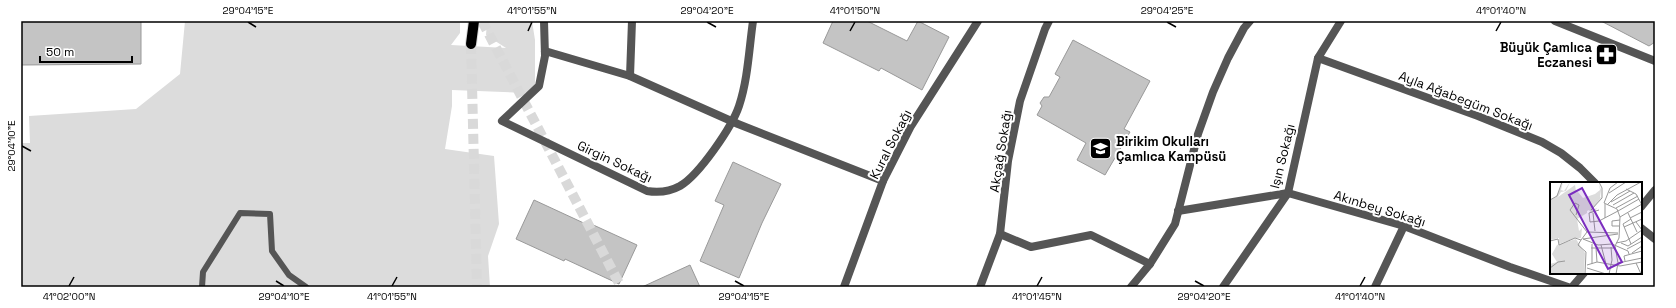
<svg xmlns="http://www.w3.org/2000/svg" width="1676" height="308" font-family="'Space Grotesk',sans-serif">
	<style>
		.green { fill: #dcdcdc }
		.building { fill: #c4c4c4; stroke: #999 }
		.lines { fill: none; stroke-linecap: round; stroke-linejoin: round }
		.primary-tunnel { stroke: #d9d9d9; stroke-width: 10; stroke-dasharray: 10 5; stroke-linecap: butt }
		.primary-casing { stroke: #dbdbdb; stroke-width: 12 }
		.service { stroke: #555; stroke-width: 6 }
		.minor { stroke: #555; stroke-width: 8 }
		.tertiary { stroke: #555; stroke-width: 8 }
		.primary { stroke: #000; stroke-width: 10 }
		.ticks { fill: none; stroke: #000; stroke-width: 1.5 }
		.labels { text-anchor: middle; stroke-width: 4; stroke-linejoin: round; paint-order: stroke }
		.poi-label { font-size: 13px; font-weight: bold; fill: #000; stroke: #fff; text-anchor: end }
		.street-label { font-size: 13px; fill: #000; stroke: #fff }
		.inset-road { fill: none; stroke: #999; stroke-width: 1 }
		.view { fill: #7b2cbf; fill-opacity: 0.15; stroke: #7b2cbf; stroke-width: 2 }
		.inset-edge { fill: none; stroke: #000; stroke-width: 2 }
		.neatline { fill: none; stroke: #000; stroke-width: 1.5 }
		.ticks-label { font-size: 10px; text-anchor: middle; fill: #000 }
	</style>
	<rect width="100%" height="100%" fill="#fff"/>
	<polygon class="green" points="185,21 460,21 460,33 451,45 506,48 486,35 487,21 532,21 535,40 535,86 528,93 452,90 452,106 445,149 494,156 499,224 488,256 490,287 21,287 21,143 30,143 29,116 136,109 180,74"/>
	<g class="building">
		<polygon points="21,21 141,21 141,64 21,65"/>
		<polygon points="833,21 867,21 907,41 918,21 949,37 922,90 881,68 879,71 823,43"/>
		<polygon points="1601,21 1655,21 1655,42 1649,46"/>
		<polygon points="1073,40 1150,81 1124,129 1130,132 1105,175 1077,160 1086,143 1037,115 1042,106 1040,103 1044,97 1049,97 1060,77 1055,74"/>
		<polygon points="733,162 781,184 762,223 739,278 700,261 724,205 715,201"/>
		<polygon points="534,200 588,225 589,223 637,245 619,284 565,259 564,261 516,239"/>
		<polygon points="690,265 700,287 642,287"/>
	</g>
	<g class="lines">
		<g class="primary-tunnel">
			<polyline points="482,21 621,287"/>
			<polyline points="471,44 477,287"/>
		</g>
		<defs>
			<polyline id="primary" points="471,44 474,21"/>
		</defs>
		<use href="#primary" class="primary-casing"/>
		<polyline class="service" points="202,287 203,272 240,213 270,214 272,251 289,275 306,287"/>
		<g class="minor">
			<path d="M544,21L545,56L539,86L502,121L647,191C659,193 669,192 680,186C699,175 732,127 739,106C748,79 749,49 753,21"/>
			<polyline points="545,51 630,76 738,124 883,181"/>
			<polyline points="1318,58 1478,116 1542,142 1561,153 1580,168 1595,183"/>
			<polyline points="630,76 632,21"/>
			<polyline points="1641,207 1655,190"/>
			<polyline points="1178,211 1288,193 1404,226 1510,267 1568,287"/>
			<polyline points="1641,228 1655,239"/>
			<polyline points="1000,234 1031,247 1091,235 1150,264"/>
			<polyline points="844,287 883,181 911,126 978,21"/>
			<polyline points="980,287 1000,234 1008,161 1020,101 1045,29 1049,21"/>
			<polyline points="1131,287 1150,264 1175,224 1198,134 1213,92 1228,58 1244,28 1250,21"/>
			<polyline points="1223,287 1288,193 1318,58 1341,21"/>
			<polyline points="1375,287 1404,226"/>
			<polyline points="1572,287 1584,273"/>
		</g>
		<polyline class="tertiary" points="1555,21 1655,61"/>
		<use href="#primary" class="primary"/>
	</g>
	<path class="ticks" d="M248,22L256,27M707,22L716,27M1167,22L1176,27M528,31L532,22M850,31L855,22M1496,31L1501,22M22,146L31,151M276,281L284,286M735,281L744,286M1195,281L1204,286M69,286L74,277M392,286L397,277M1037,286L1042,277M1360,286L1365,277"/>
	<defs>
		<symbol id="pharmacy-square" viewBox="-11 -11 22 22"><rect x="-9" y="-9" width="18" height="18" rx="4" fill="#000" stroke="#fff"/><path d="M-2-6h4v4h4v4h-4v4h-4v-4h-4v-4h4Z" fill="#fff"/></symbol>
		<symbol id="school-square" viewBox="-11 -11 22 22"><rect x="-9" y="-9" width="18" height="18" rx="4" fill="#000" stroke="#fff"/><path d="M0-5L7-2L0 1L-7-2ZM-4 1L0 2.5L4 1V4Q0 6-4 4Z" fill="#fff"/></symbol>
	</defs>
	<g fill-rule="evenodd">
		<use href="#pharmacy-square" x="1594" y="42" width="25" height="25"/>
		<use href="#school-square" x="1088" y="136" width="25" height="25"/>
	</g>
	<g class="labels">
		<g class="poi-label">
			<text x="1592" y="52">Büyük Çamlıca<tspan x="1592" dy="15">Eczanesi</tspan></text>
			<text x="1116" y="146" text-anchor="start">Birikim Okulları<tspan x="1116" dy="15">Çamlıca Kampüsü</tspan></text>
		</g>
		<g class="street-label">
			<text transform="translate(1466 100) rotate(21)" y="5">Ayla Ağabegüm Sokağı</text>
			<text transform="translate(890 144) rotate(-63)" y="5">Kural Sokağı</text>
			<text transform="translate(1000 151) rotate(-81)" y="5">Akçağ Sokağı</text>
			<text transform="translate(1282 156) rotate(-76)" y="5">Işın Sokağı</text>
			<text transform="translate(615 161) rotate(25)" y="5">Girgin Sokağı</text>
			<text transform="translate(1380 208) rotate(17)" y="5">Akınbey Sokağı</text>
		</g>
	</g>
	<g transform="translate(1550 182)">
		<rect width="92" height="92" fill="#fff"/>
		<path d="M13,0L11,8L14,9L20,0L16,9L11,10L8,15L25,3L26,9L20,12L28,10L33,16L45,12L50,8L49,2L51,8L50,15L51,16L42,28L47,26L45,29L41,31L39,28L37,29V31L27,37L29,49L32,46L31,56H25L9,62V56L0,58V18L6,15ZM26,57L35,71L34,92H0V82L7,80L2,72L7,63Z" fill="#dcdcdc"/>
		<path class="inset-road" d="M76,7L86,12L92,23M59,11L76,0M0,18L7,14L12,0M61,20L80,9M54,21L67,27L70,35L69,56L65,64L68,81L66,92M54,21L60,6L68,0M57,23L67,13L91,0M63,23L84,11M66,26L88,14M41,28L52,16V6L49,0M49,28L39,31L40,40L49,39L68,29M68,29L89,17M43,31L45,49M78,31L87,50M26,33L29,23L25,21L20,28L37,50L31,58M70,35L92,22M55,36V22M80,36L92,30M81,37L73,42L81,62M69,44H62V39L70,38M74,45L92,37M37,50L68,51M33,57L48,63L62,62L78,69L79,72M33,57L68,52M0,59L8,57L9,63L25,56L31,58L28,63L36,70L35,92M66,61L76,59L92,48L86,40M71,61L78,64L92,55M42,62V82M51,63L56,82M41,66H65M46,66L47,80M77,67L92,59M82,71L92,64M75,79L74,74L92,69M68,81L92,76M86,81L91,92M37,83L47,80L70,84L92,80M0,86L8,80L15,79M37,86L56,92M59,92L62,78L61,65"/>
		<path class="view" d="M32,6L72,80L58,87L19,13Z"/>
		<rect width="92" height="92" class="inset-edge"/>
	</g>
	<rect width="1676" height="308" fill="none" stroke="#ffffff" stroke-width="44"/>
	<path d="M40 56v6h92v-6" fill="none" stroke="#000000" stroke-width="2"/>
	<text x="46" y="56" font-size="12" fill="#000000" stroke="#ffffff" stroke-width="3" paint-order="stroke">50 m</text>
	<rect x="22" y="22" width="1632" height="264" class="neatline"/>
	<g class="ticks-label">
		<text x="248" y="14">29°04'15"E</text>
		<text x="532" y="14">41°01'55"N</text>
		<text x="707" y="14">29°04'20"E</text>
		<text x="855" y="14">41°01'50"N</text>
		<text x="1167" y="14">29°04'25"E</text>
		<text x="1501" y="14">41°01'40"N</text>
		<text transform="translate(11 146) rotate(-90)" y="4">29°04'10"E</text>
		<text x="69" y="300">41°02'00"N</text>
		<text x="284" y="300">29°04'10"E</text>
		<text x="392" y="300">41°01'55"N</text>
		<text x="744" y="300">29°04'15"E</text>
		<text x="1037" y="300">41°01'45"N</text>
		<text x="1204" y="300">29°04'20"E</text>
		<text x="1360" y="300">41°01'40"N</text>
	</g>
</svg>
